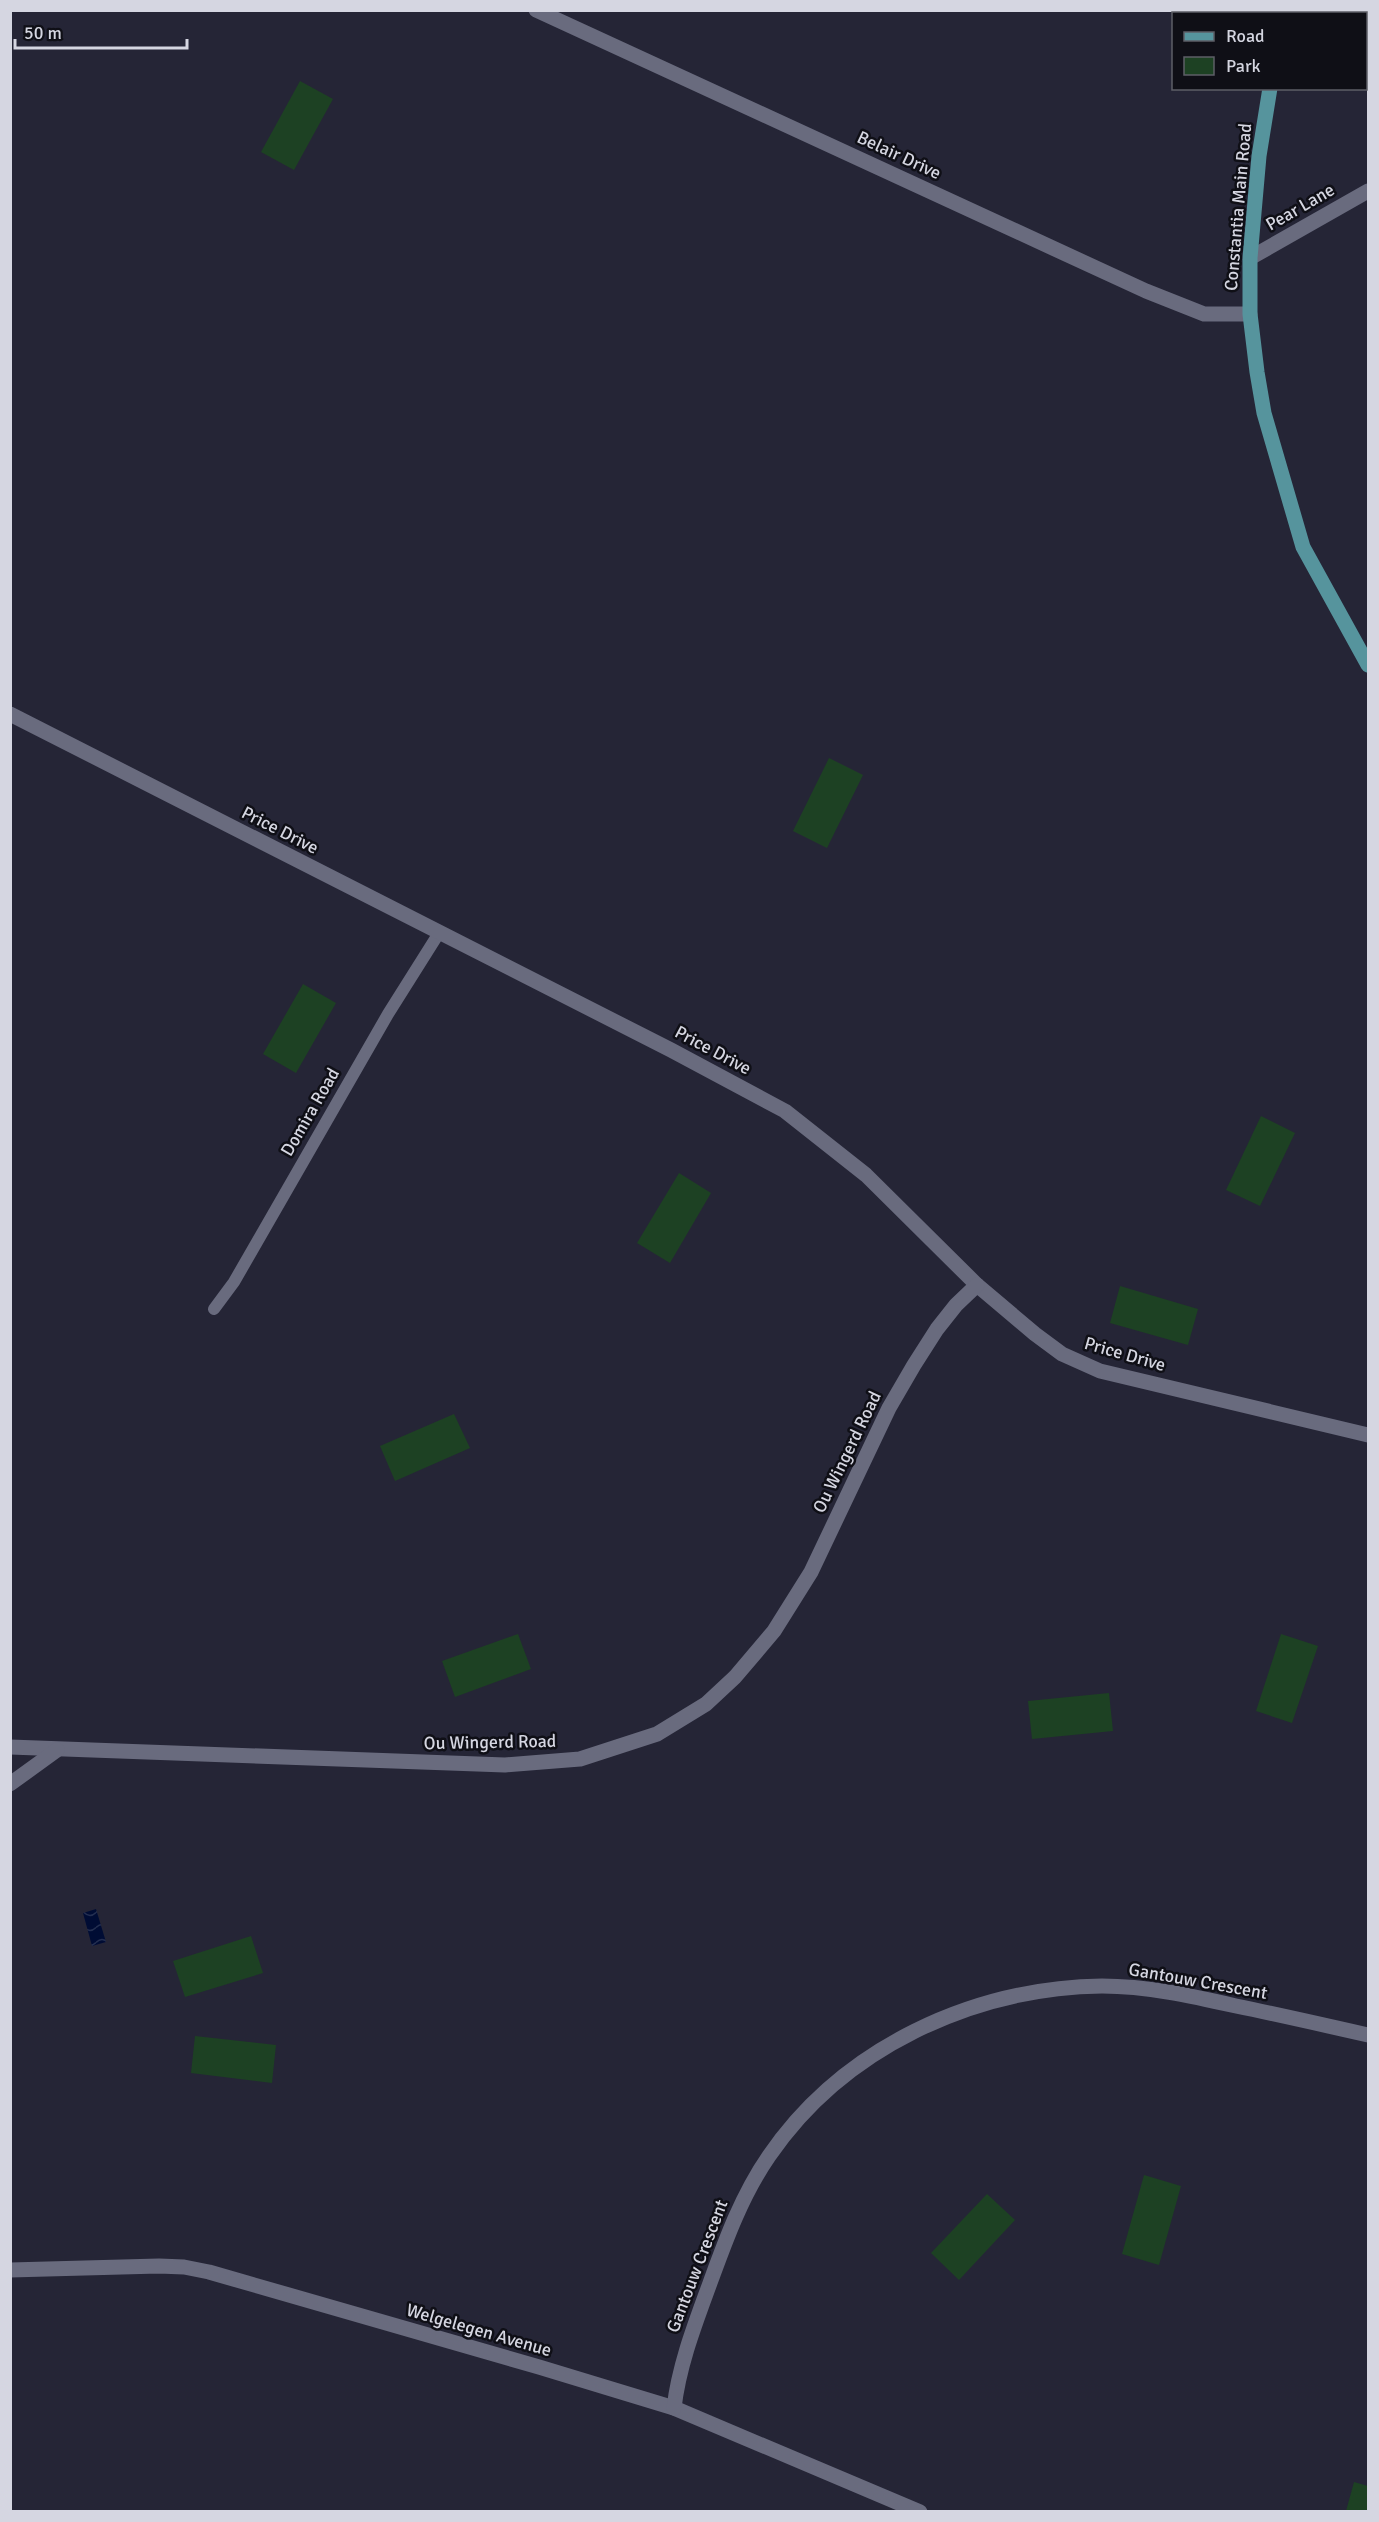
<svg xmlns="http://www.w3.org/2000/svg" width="1379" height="2522" font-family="Signika,sans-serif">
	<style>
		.park { fill: #1d4123 }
		.water { fill: url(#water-waves) }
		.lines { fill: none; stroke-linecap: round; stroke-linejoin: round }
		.service { stroke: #696b7e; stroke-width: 12 }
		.minor { stroke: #696b7e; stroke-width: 15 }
		.primary { stroke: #56949d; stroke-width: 15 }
		.labels { text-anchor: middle; stroke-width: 5; stroke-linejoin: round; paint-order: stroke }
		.street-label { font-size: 18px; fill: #d5d6e1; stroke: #0f0f16 }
	</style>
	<defs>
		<pattern id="water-waves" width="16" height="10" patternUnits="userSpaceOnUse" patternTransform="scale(1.5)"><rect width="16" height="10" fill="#000c34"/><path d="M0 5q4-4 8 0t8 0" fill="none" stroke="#242f51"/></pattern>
	</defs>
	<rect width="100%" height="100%" fill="#252536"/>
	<g class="park">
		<polygon points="300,81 333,99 294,170 261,152"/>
		<polygon points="829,758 863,775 827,848 793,831"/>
		<polygon points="303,984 336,1003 296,1073 263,1054"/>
		<polygon points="1261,1116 1295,1133 1260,1206 1226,1190"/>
		<polygon points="679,1173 711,1193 670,1263 637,1243"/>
		<polygon points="1120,1286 1198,1309 1188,1345 1110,1323"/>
		<polygon points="454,1414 470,1448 395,1481 380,1446"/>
		<polygon points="518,1634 531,1669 455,1697 442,1661"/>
		<polygon points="1281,1634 1318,1646 1292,1723 1256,1711"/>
		<polygon points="1109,1693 1113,1731 1032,1739 1028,1701"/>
		<polygon points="251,1936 263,1973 185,1997 173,1961"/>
		<polygon points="195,2036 276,2045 272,2083 191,2073"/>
		<polygon points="1144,2175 1181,2186 1159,2265 1122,2254"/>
		<polygon points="987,2194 1015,2220 959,2280 931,2253"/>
		<polygon points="1354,2482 1368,2486 1368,2511 1346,2511"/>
	</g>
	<polygon class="water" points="96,1909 106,1942 92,1946 83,1913"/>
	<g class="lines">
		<polyline class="service" points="214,1309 234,1282 388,1014 439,933"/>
		<g class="minor">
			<polyline points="536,10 1146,291 1204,314 1250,314"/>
			<polyline points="1250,258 1368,191"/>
			<polyline points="10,714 671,1050 785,1111 866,1175 977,1285 1035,1334 1062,1354 1100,1371 1368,1435"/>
			<polyline points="10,1747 505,1765 580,1759 657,1734 706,1704 735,1677 774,1631 811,1572 889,1408 914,1365 937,1329 956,1305 977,1285"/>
			<polyline points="10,1784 57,1750"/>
			<polyline points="10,2270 159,2266 184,2267 209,2272 539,2367 674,2408 920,2512"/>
			<path d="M674,2408C679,2365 695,2324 710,2283C726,2239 742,2195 769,2156C843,2048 972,1988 1102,1986C1147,1986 1192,1996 1236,2006C1280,2015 1324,2025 1368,2035"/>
		</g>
		<g class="primary">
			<polyline points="1287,14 1287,10"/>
			<polyline points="1270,88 1259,156 1250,258 1250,314 1257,372 1264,413 1303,547 1368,665"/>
		</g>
	</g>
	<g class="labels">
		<g class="street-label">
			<text transform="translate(899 155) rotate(25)" y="6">Belair Drive</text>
			<text transform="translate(1238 207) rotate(-85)" y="6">Constantia Main Road</text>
			<text transform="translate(1300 207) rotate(-30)" y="6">Pear Lane</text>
			<text transform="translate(280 830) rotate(27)" y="6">Price Drive</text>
			<text transform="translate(713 1050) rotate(28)" y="6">Price Drive</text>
			<text transform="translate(310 1112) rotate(-60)" y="6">Domira Road</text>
			<text transform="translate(1125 1354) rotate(16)" y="6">Price Drive</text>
			<text transform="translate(847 1452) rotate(-64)" y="6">Ou Wingerd Road</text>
			<text transform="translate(490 1742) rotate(-1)" y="6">Ou Wingerd Road</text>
			<text transform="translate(1198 1981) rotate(10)" y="6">Gantouw Crescent</text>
			<text transform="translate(697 2266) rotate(-69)" y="6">Gantouw Crescent</text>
			<text transform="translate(479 2330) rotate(16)" y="6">Welgelegen Avenue</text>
		</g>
	</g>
	<rect width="1379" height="2522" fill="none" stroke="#d5d6e1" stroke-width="24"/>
	<rect x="1172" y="12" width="195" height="78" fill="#0f0f16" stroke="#5e5f67" stroke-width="1.5"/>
	<rect x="1184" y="32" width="30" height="9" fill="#56949d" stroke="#5e5f67" stroke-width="1.5"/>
	<text x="1226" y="42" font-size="18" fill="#d5d6e1">Road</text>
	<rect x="1184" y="57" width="30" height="18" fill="#1d4123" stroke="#5e5f67" stroke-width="1.5"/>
	<text x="1226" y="72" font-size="18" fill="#d5d6e1">Park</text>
	<path d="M15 39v9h172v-9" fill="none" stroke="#d5d6e1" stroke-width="3"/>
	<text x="24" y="39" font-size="18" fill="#d5d6e1" stroke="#0f0f16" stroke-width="4.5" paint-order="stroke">50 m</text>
</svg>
